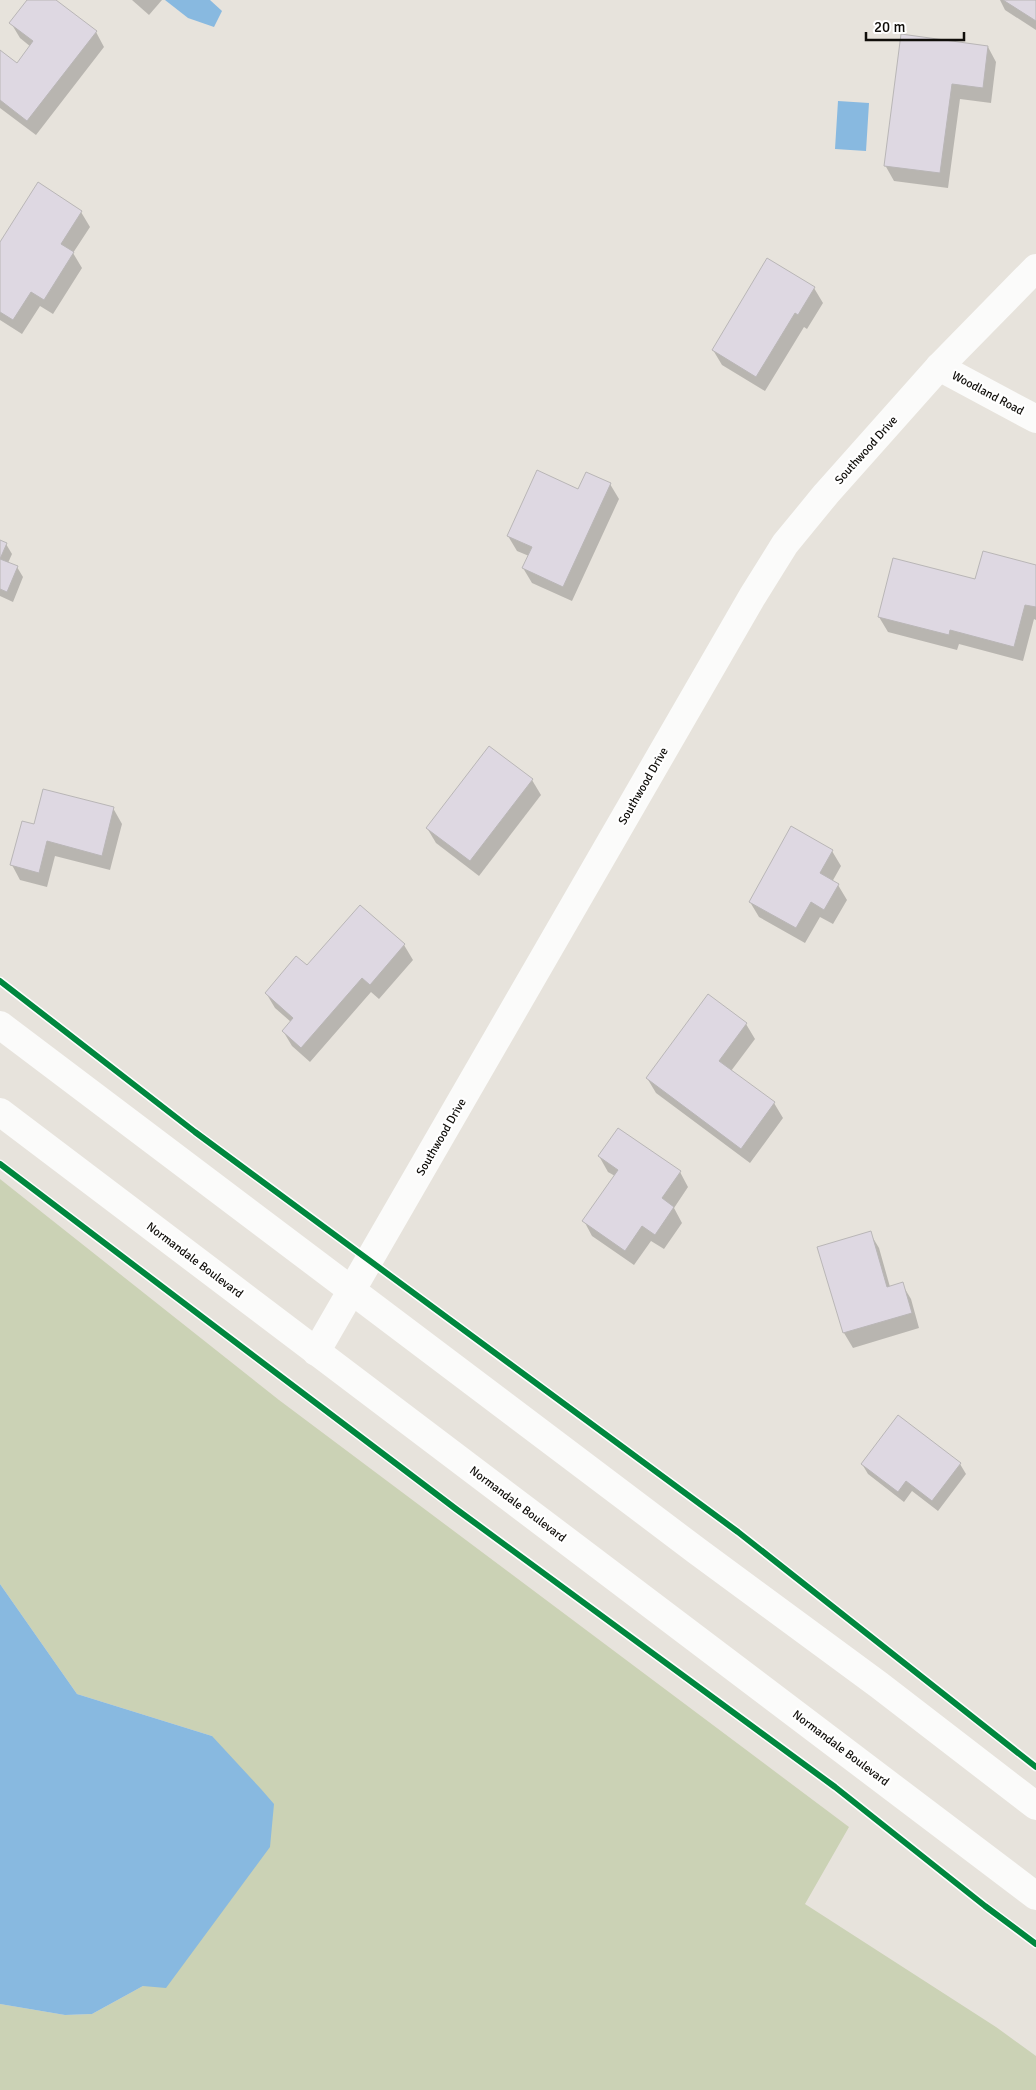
<svg xmlns="http://www.w3.org/2000/svg" width="1036" height="2090" font-family="Signika,sans-serif">
	<style>
		.green { fill: #cbd2b5 }
		.water { fill: #88b9e0 }
		.shadow { fill: #0003 }
		.building { fill: #ded8e2; stroke: #b9b6b6 }
		.lines { fill: none; stroke-linecap: round; stroke-linejoin: round }
		.street { stroke: #fbfbfa; stroke-width: 28 }
		.secondary { stroke: #fbfbfa; stroke-width: 28 }
		.cycleway-casing { stroke: #fff; stroke-width: 9 }
		.cycleway { stroke: #00873e; stroke-width: 6 }
		.labels { text-anchor: middle; stroke-width: 4.5; stroke-linejoin: round; paint-order: stroke }
		.street-label { font-size: 12px; fill: #100e0a; stroke: #fff }
	</style>
	<rect width="100%" height="100%" fill="#e7e3dc"/>
	<polygon class="green" points="0,1179 279,1400 849,1827 805,1904 996,2027 1036,2056 1036,2090 0,2090 0,2004 65,2015 92,2014 143,1986 212,1736 77,1694 0,1584"/>
	<g class="water">
		<polygon points="165,0 210,0 222,11 214,27 188,18"/>
		<polygon points="838,101 869,103 866,151 835,149"/>
		<polygon points="0,1584 77,1694 212,1736 261,1789 274,1804 270,1847 166,1988 143,1986 92,2014 65,2015 0,2004"/>
	</g>
	<g class="shadow">
		<polygon points="28,0 54,0 96,32 104,47 36,135 0,108 0,51 18,64 31,47 20,38 11,23"/>
		<polygon points="132,0 162,0 149,15"/>
		<polygon points="1000,0 1036,0 1036,30 1005,10"/>
		<polygon points="902,35 988,47 996,62 991,103 960,99 948,188 894,181 885,165"/>
		<polygon points="81,212 90,227 73,253 82,268 53,314 40,306 22,334 0,320 0,244"/>
		<polygon points="814,288 823,303 807,329 804,327 765,391 722,365 713,350"/>
		<polygon points="610,484 619,499 572,601 532,583 523,568 529,556 517,551 508,536 579,491"/>
		<polygon points="0,541 6,544 12,554 8,563 17,567 23,577 13,602 0,596"/>
		<polygon points="1036,566 1036,620 1034,619 1023,661 959,644 957,650 888,632 879,617"/>
		<polygon points="532,780 541,795 479,876 436,843 427,828"/>
		<polygon points="113,808 122,824 110,870 55,856 47,887 20,880 12,865 35,826"/>
		<polygon points="832,851 841,866 832,882 838,885 847,900 833,924 820,917 805,943 759,917 750,902"/>
		<polygon points="404,945 413,960 379,999 371,992 310,1062 292,1046 283,1031 291,1022 275,1008 266,993 307,967"/>
		<polygon points="746,1024 755,1039 731,1071 774,1103 783,1118 750,1163 656,1093 647,1078"/>
		<polygon points="599,1156 680,1172 688,1187 674,1208 682,1223 664,1249 651,1241 634,1265 592,1236 584,1221 615,1176 608,1172"/>
		<polygon points="870,1233 879,1248 890,1287 902,1284 911,1299 919,1328 853,1348 844,1333 819,1248"/>
		<polygon points="862,1464 960,1464 966,1474 938,1511 912,1491 904,1502 868,1474"/>
	</g>
	<g class="building">
		<polygon points="27,0 56,0 97,31 27,121 0,100 0,50 17,63 33,41 9,23"/>
		<polygon points="1003,0 1036,0 1036,21"/>
		<polygon points="901,34 988,46 983,88 952,84 940,173 884,166"/>
		<polygon points="38,182 82,211 61,244 74,252 44,300 31,292 13,320 0,312 0,242"/>
		<polygon points="767,258 815,287 798,315 795,313 756,377 712,350"/>
		<polygon points="537,470 578,489 586,472 611,483 563,587 522,568 532,547 507,536"/>
		<polygon points="0,540 7,543 0,559 18,566 7,592 0,589"/>
		<polygon points="983,551 1036,565 1036,607 1025,605 1014,647 950,630 949,635 878,617 893,558 975,579"/>
		<polygon points="489,746 533,779 470,861 426,828"/>
		<polygon points="43,789 114,807 102,856 47,841 39,873 10,865 22,821 34,824"/>
		<polygon points="791,826 833,850 820,873 839,884 824,910 811,902 796,928 749,902"/>
		<polygon points="360,905 405,944 370,985 362,978 301,1048 282,1031 293,1018 265,993 296,956 307,965"/>
		<polygon points="708,994 747,1023 719,1061 775,1102 741,1149 646,1078"/>
		<polygon points="618,1128 681,1171 662,1198 674,1207 655,1235 642,1226 625,1251 582,1221 618,1170 598,1156"/>
		<polygon points="871,1231 887,1287 903,1282 912,1313 843,1333 817,1247"/>
		<polygon points="898,1415 961,1463 932,1501 906,1481 898,1492 861,1464"/>
	</g>
	<g class="lines">
		<g class="street">
			<polyline points="939,367 1036,419"/>
			<polyline points="316,1352 752,597 785,544 826,494 939,367 1036,268"/>
		</g>
		<g class="secondary">
			<polyline points="0,1025 697,1551 879,1685 1036,1806"/>
			<polyline points="0,1112 1036,1896"/>
		</g>
		<defs>
			<g id="cycleway">
				<polyline points="0,981 195,1132 738,1532 1036,1767"/>
				<polyline points="0,1164 456,1509 835,1787 985,1906 1036,1944"/>
			</g>
		</defs>
		<use href="#cycleway" class="cycleway-casing"/>
		<use href="#cycleway" class="cycleway"/>
	</g>
	<g class="labels">
		<g class="street-label">
			<text transform="translate(988 393) rotate(28)" y="4">Woodland Road</text>
			<text transform="translate(866 450) rotate(-48)" y="4">Southwood Drive</text>
			<text transform="translate(643 786) rotate(-60)" y="4">Southwood Drive</text>
			<text transform="translate(441 1137) rotate(-60)" y="4">Southwood Drive</text>
			<text transform="translate(195 1260) rotate(37)" y="4">Normandale Boulevard</text>
			<text transform="translate(518 1504) rotate(37)" y="4">Normandale Boulevard</text>
			<text transform="translate(841 1748) rotate(37)" y="4">Normandale Boulevard</text>
		</g>
	</g>
	<path d="M866 32v8h98v-8" fill="none" stroke="#100e0a" stroke-width="2.5"/>
	<text x="874" y="32" font-size="15" fill="#100e0a" stroke="#ffffff" stroke-width="4" paint-order="stroke">20 m</text>
</svg>
